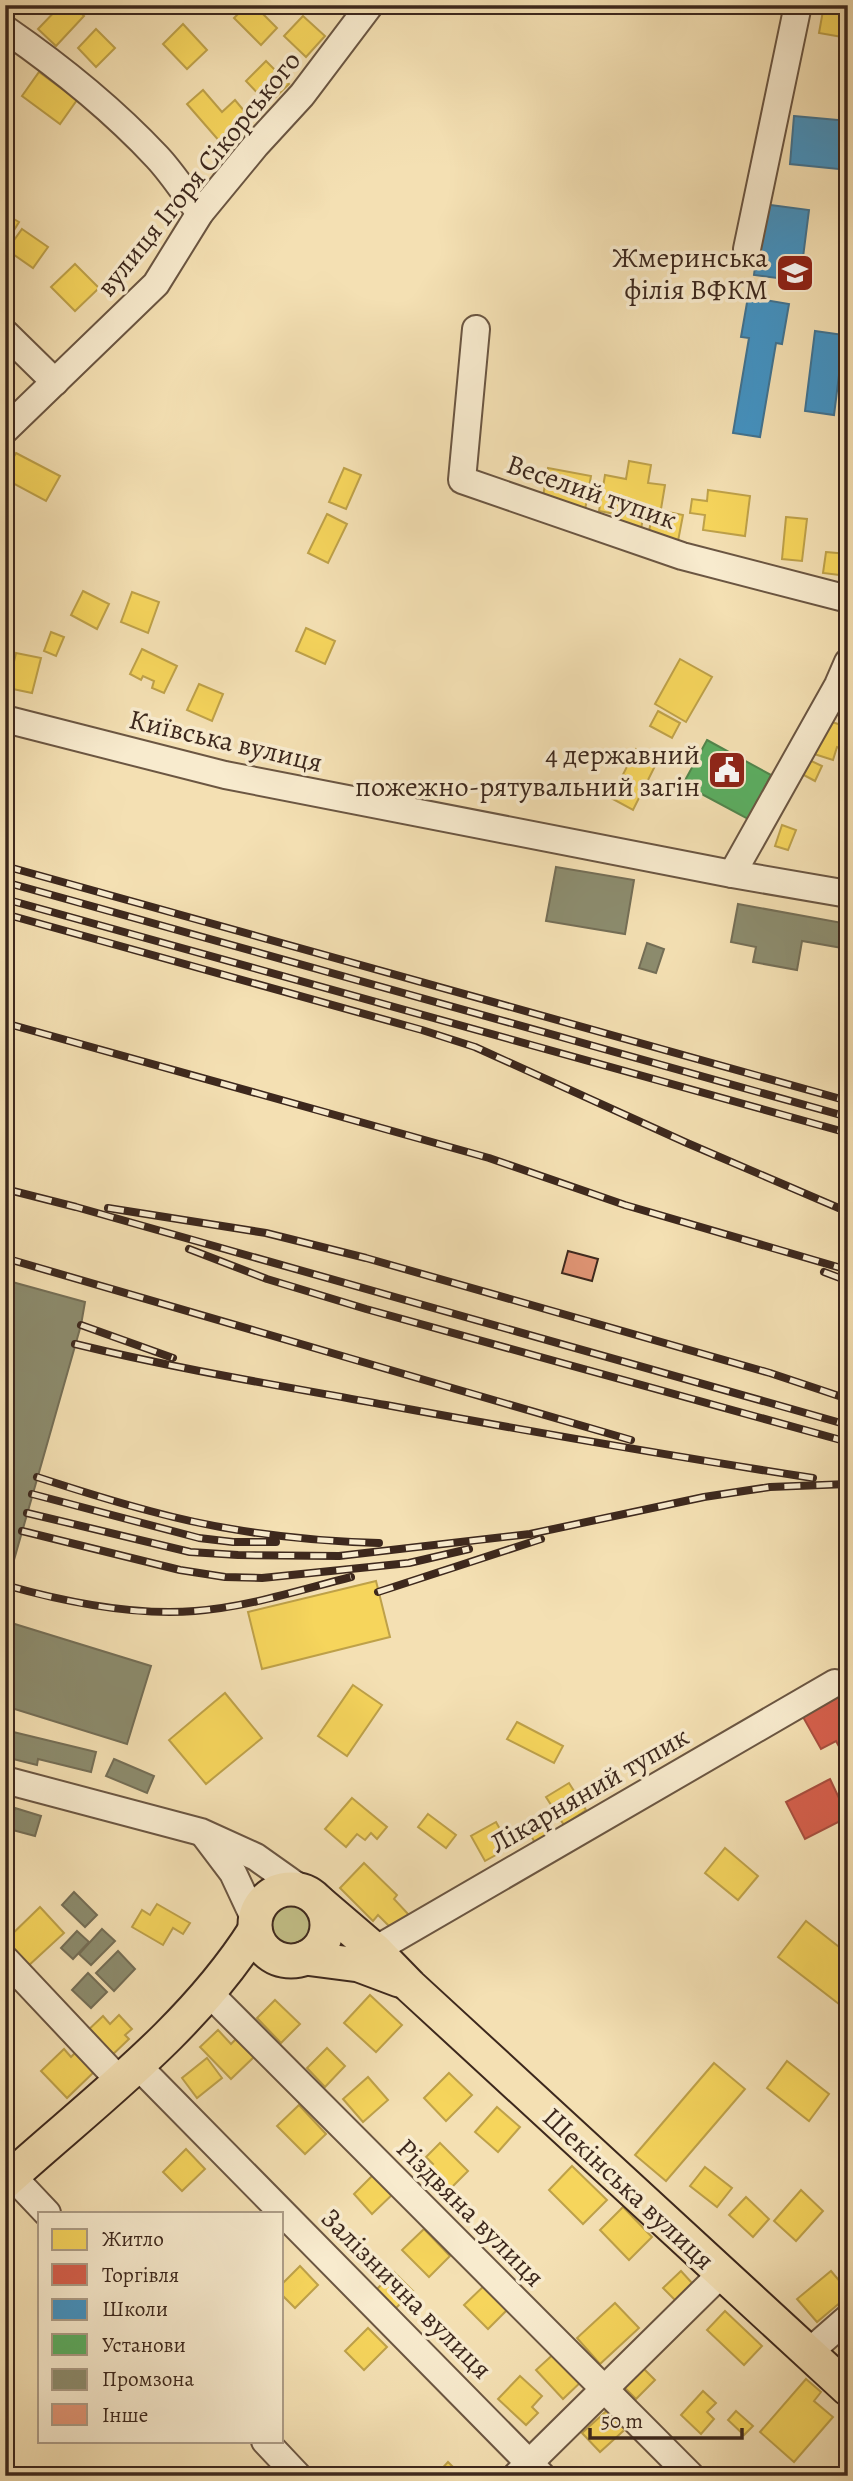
<svg xmlns="http://www.w3.org/2000/svg" width="853" height="2481" font-family="Alegreya,serif">
	<style>
		.green { fill: #c3c088; stroke: #807452; stroke-width: 2 }
		.homes { fill: #f6d55c; stroke: #bea149; stroke-width: 2 }
		.shops { fill: #d6604d; stroke: #a84f3f; stroke-width: 2 }
		.schools { fill: #4393c3; stroke: #417391; stroke-width: 2 }
		.public { fill: #5aae61; stroke: #51864d; stroke-width: 2 }
		.industry { fill: #8c8c6e; stroke: #746e56; stroke-width: 2 }
		.building { fill: #e19575; stroke: #3d281d; stroke-width: 2 }
		.lines { fill: none; stroke-linecap: round; stroke-linejoin: round }
		.minor-casing { stroke: #6b5642; stroke-width: 30 }
		.major-casing { stroke: #3d281d; stroke-width: 37 }
		.minor { stroke: #f8ebce; stroke-width: 26 }
		.major { stroke: #f4e0b3; stroke-width: 33 }
		.rail-casing { stroke: #3d281d; stroke-width: 8 }
		.rail { stroke: #f8ebce; stroke-width: 5; stroke-dasharray: 16; stroke-linecap: butt }
		.labels { text-anchor: middle; stroke-width: 7; stroke-linejoin: round; paint-order: stroke }
		.street-label { font-size: 28px; fill: #3d281d; stroke: #f8ebce }
		.poi-label { font-size: 28px; fill: #3d281d; stroke: #f8ebce; text-anchor: end }
	</style>
	<rect width="100%" height="100%" fill="#f4e0b3"/>
	<filter id="stains"><feTurbulence type="fractalNoise" baseFrequency=".00286" numOctaves="4"/><feColorMatrix values="0 0 0 0 .2 0 0 0 0 .09 0 0 0 0 .02 0 0 0 .5 -.17"/></filter>
	<radialGradient id="worn" r=".72"><stop offset=".6" stop-color="#630" stop-opacity="0"/><stop offset="1" stop-color="#630" stop-opacity=".3"/></radialGradient>
	<circle class="green" cx="291" cy="1925" r="25"/>
	<g class="homes">
		<polygon points="61,5 73,5 84,16 56,46 38,29"/>
		<polygon points="247,5 254,5 277,28 261,45 234,18"/>
		<polygon points="824,5 848,5 848,38 819,33"/>
		<polygon points="303,16 325,36 306,57 284,36"/>
		<polygon points="183,24 207,50 187,69 163,44"/>
		<polygon points="96,29 115,48 96,67 78,48"/>
		<polygon points="266,61 289,84 268,104 246,81"/>
		<polygon points="39,72 77,100 60,124 22,96"/>
		<polygon points="203,90 222,112 235,100 250,118 221,143 187,104"/>
		<polygon points="5,214 19,222 11,235 5,231"/>
		<polygon points="22,229 48,247 33,268 7,250"/>
		<polygon points="75,264 99,288 75,311 51,287"/>
		<polygon points="16,453 60,476 46,501 5,479 5,472"/>
		<polygon points="629,461 651,465 648,483 665,485 659,521 643,518 641,529 613,525 615,514 599,511 605,475 626,479"/>
		<polygon points="344,468 361,475 346,509 329,502"/>
		<polygon points="548,468 591,476 585,510 542,502"/>
		<polygon points="708,490 750,496 745,536 703,530 705,515 690,513 692,499 707,501"/>
		<polygon points="668,512 683,515 678,541 648,535 651,522 666,525"/>
		<polygon points="327,514 347,524 328,563 308,553"/>
		<polygon points="786,517 807,519 802,561 782,559"/>
		<polygon points="826,552 848,554 848,576 823,573"/>
		<polygon points="83,591 109,604 97,629 71,615"/>
		<polygon points="132,592 159,602 148,633 121,622"/>
		<polygon points="306,628 335,641 325,664 296,651"/>
		<polygon points="51,632 64,637 56,656 44,651"/>
		<polygon points="142,649 177,666 164,693 152,688 154,681 143,676 141,680 130,674"/>
		<polygon points="16,653 41,658 32,693 8,688"/>
		<polygon points="680,659 712,677 686,722 655,704"/>
		<polygon points="199,684 223,694 212,721 187,710"/>
		<polygon points="658,711 680,723 672,738 650,726"/>
		<polygon points="822,719 848,727 848,751 837,747 833,760 811,753"/>
		<polygon points="636,749 658,760 633,810 611,798"/>
		<polygon points="807,759 822,766 815,781 800,773"/>
		<polygon points="782,825 796,830 788,850 775,846"/>
		<polygon points="376,1581 390,1637 262,1669 248,1612"/>
		<polygon points="353,1685 382,1705 347,1756 318,1736"/>
		<polygon points="225,1693 262,1738 206,1784 169,1740"/>
		<polygon points="517,1722 563,1746 554,1763 507,1739"/>
		<polygon points="569,1783 586,1810 564,1825 546,1797"/>
		<polygon points="352,1798 387,1827 377,1839 371,1833 365,1840 357,1834 346,1847 325,1829"/>
		<polygon points="428,1814 456,1835 446,1848 418,1827"/>
		<polygon points="539,1816 552,1837 537,1846 524,1824"/>
		<polygon points="496,1822 510,1847 485,1861 471,1836"/>
		<polygon points="725,1848 758,1876 738,1900 705,1873"/>
		<polygon points="364,1863 397,1895 394,1899 409,1915 394,1931 378,1915 373,1921 340,1888"/>
		<polygon points="157,1904 190,1923 183,1934 173,1928 163,1945 132,1927 142,1910 150,1915"/>
		<polygon points="40,1907 64,1933 27,1967 5,1944 5,1941"/>
		<polygon points="806,1921 848,1954 848,2011 778,1957"/>
		<polygon points="370,1995 402,2025 376,2052 344,2023"/>
		<polygon points="275,2000 300,2024 281,2043 257,2018"/>
		<polygon points="119,2015 132,2029 125,2035 129,2039 108,2059 84,2034 103,2016 110,2024"/>
		<polygon points="218,2030 231,2044 238,2037 256,2055 231,2079 200,2047"/>
		<polygon points="327,2048 345,2066 325,2087 307,2068"/>
		<polygon points="64,2049 71,2057 77,2051 96,2070 67,2098 41,2071"/>
		<polygon points="207,2058 222,2078 197,2098 182,2078"/>
		<polygon points="787,2061 829,2094 809,2121 767,2088"/>
		<polygon points="714,2063 745,2089 666,2181 635,2155"/>
		<polygon points="449,2073 472,2095 446,2121 424,2098"/>
		<polygon points="368,2077 388,2100 363,2122 343,2099"/>
		<polygon points="299,2105 326,2134 305,2154 277,2126"/>
		<polygon points="497,2107 520,2127 498,2152 475,2132"/>
		<polygon points="440,2143 468,2171 447,2192 426,2171 433,2164 426,2157"/>
		<polygon points="186,2149 205,2169 182,2191 163,2172"/>
		<polygon points="572,2166 607,2200 583,2224 549,2190"/>
		<polygon points="705,2167 732,2188 717,2207 690,2186"/>
		<polygon points="377,2171 396,2191 372,2214 354,2194"/>
		<polygon points="801,2190 823,2211 796,2241 774,2221"/>
		<polygon points="746,2197 769,2219 753,2237 729,2215"/>
		<polygon points="623,2207 652,2237 629,2260 600,2230"/>
		<polygon points="424,2229 450,2256 429,2277 402,2250"/>
		<polygon points="300,2266 318,2285 295,2308 282,2295 282,2284"/>
		<polygon points="681,2271 692,2283 675,2300 663,2288"/>
		<polygon points="831,2271 848,2291 848,2296 817,2322 797,2299"/>
		<polygon points="394,2272 413,2291 390,2314 371,2295"/>
		<polygon points="488,2282 511,2306 488,2329 464,2305"/>
		<polygon points="615,2303 639,2328 600,2364 577,2338"/>
		<polygon points="725,2311 762,2346 744,2365 707,2330"/>
		<polygon points="368,2328 387,2347 364,2370 345,2351"/>
		<polygon points="558,2350 584,2379 563,2399 536,2370"/>
		<polygon points="643,2368 655,2380 636,2399 624,2387"/>
		<polygon points="520,2376 542,2396 532,2407 538,2413 526,2425 498,2399"/>
		<polygon points="806,2379 821,2392 814,2401 833,2417 794,2462 760,2432"/>
		<polygon points="703,2391 716,2403 707,2412 714,2419 701,2434 681,2415"/>
		<polygon points="613,2405 631,2424 600,2452 582,2433"/>
		<polygon points="736,2411 753,2426 744,2435 728,2420"/>
		<polygon points="448,2462 462,2476 436,2475"/>
	</g>
	<g class="shops">
		<polygon points="848,1692 848,1763 836,1741 821,1749 803,1717"/>
		<polygon points="830,1779 848,1817 805,1839 786,1802"/>
	</g>
	<g class="schools">
		<polygon points="794,116 848,121 848,170 790,164"/>
		<polygon points="763,204 809,210 800,281 754,275"/>
		<polygon points="748,297 789,304 782,344 776,343 760,437 733,433 749,338 741,337"/>
		<polygon points="815,331 844,335 834,415 805,411"/>
	</g>
	<polygon class="public" points="707,740 771,775 764,789 770,793 764,805 757,801 748,819 683,784"/>
	<g class="industry">
		<polygon points="556,867 634,880 625,934 546,921"/>
		<polygon points="738,904 848,924 848,949 802,941 797,970 753,962 756,947 731,942"/>
		<polygon points="647,943 664,949 656,973 639,968"/>
		<polygon points="5,1280 85,1302 81,1325 10,1574 5,1572"/>
		<polygon points="5,1621 151,1666 127,1744 5,1706"/>
		<polygon points="5,1730 96,1752 91,1772 38,1759 37,1765 5,1757"/>
		<polygon points="114,1759 154,1776 147,1793 106,1776"/>
		<polygon points="15,1808 41,1816 35,1836 9,1829"/>
		<polygon points="74,1892 97,1915 85,1927 62,1905"/>
		<polygon points="102,1929 115,1941 91,1965 79,1954"/>
		<polygon points="77,1931 89,1942 73,1959 61,1948"/>
		<polygon points="118,1951 135,1969 114,1991 96,1973"/>
		<polygon points="88,1973 107,1992 91,2008 72,1990"/>
	</g>
	<polygon class="building" points="568,1251 598,1259 592,1281 562,1273"/>
	<g class="lines">
		<defs>
			<g id="minor">
				<path d="M5,29C60,67 112,109 157,157C173,174 186,195 200,213"/>
				<polyline points="747,249 798,5"/>
				<polyline points="476,329 462,480 682,556 848,599"/>
				<polyline points="5,333 55,382"/>
				<polyline points="5,430 156,284 200,213 256,145 302,95 370,5"/>
				<polyline points="5,719 225,775 732,874 848,894"/>
				<polyline points="732,874 838,685 848,662"/>
				<polyline points="5,1780 201,1832 256,1857 304,1891"/>
				<polyline points="205,1836 233,1873 255,1920"/>
				<polyline points="375,1950 835,1683"/>
				<polyline points="5,1959 120,2081"/>
				<polyline points="208,1992 691,2476"/>
				<polyline points="138,2066 542,2476"/>
				<polyline points="12,2176 47,2213"/>
				<polyline points="808,2353 848,2318"/>
				<polyline points="265,2441 298,2476"/>
				<polyline points="516,2476 721,2274"/>
			</g>
			<g id="major">
				<circle cx="291" cy="1925" r="36"/>
				<polyline points="319,1902 375,1950 410,1986 848,2389"/>
				<polyline points="305,1958 359,1965 399,1980"/>
				<path d="M5,2182C92,2103 191,2031 255,1930"/>
			</g>
		</defs>
		<use href="#minor" class="minor-casing"/>
		<use href="#major" class="major-casing"/>
		<use href="#minor" class="minor"/>
		<use href="#major" class="major"/>
		<defs>
			<g id="rail">
				<polyline points="5,866 848,1101"/>
				<polyline points="5,882 848,1117"/>
				<polyline points="5,899 848,1133"/>
				<polyline points="5,914 422,1030 475,1047 687,1143 848,1212"/>
				<polyline points="5,1023 489,1158 625,1205 848,1270"/>
				<polyline points="5,1189 76,1207 848,1425"/>
				<polyline points="108,1208 266,1233 366,1258 770,1373 848,1399"/>
				<polyline points="189,1249 267,1279 366,1309 848,1442"/>
				<polyline points="5,1258 631,1440"/>
				<polyline points="824,1272 848,1281"/>
				<polyline points="81,1325 173,1358"/>
				<path d="M75,1344C177,1369 282,1386 386,1405C528,1431 670,1456 813,1478"/>
				<path d="M37,1477C74,1489 112,1501 150,1511C223,1531 303,1541 379,1543"/>
				<polyline points="32,1494 199,1538 233,1542 276,1542"/>
				<polyline points="27,1513 190,1552 238,1555 339,1556 530,1534 704,1497 770,1487 848,1484"/>
				<polyline points="22,1531 180,1570 225,1577 262,1578 409,1563 469,1549"/>
				<path d="M5,1585C65,1602 133,1616 195,1611C248,1607 300,1590 351,1577"/>
				<polyline points="378,1592 541,1539"/>
			</g>
		</defs>
		<use href="#rail" class="rail-casing"/>
		<use href="#rail" class="rail"/>
	</g>
	<defs>
		<symbol id="university-square" viewBox="-11 -11 22 22"><rect x="-9" y="-9" width="18" height="18" rx="4" fill="#8f2418" stroke="#f8ebce"/><path d="M0-5L7-2L0 1L-7-2ZM-4 1L0 2.5L4 1V4Q0 6-4 4Z" fill="#fff"/></symbol>
		<symbol id="civic-square" viewBox="-11 -11 22 22"><rect x="-9" y="-9" width="18" height="18" rx="4" fill="#8f2418" stroke="#f8ebce"/><path d="M-.6-6.5H3V-4.5H.6V-3L4-1V1h2V6H-6V1h2V-1L-.6-3ZM-1.2 2.5V6h2.4V2.5Z" fill="#fff"/></symbol>
	</defs>
	<g fill-rule="evenodd">
		<use href="#university-square" x="773" y="251" width="44" height="44"/>
		<use href="#civic-square" x="705" y="748" width="44" height="44"/>
	</g>
	<g class="labels">
		<g class="street-label">
			<text transform="translate(198 173) rotate(-51)" y="10">вулиця Ігоря Сікорського</text>
			<text transform="translate(592 491) rotate(19)" y="10">Веселий тупик</text>
			<text transform="translate(226 740) rotate(13)" y="10">Київська вулиця</text>
			<text transform="translate(589 1789) rotate(-30)" y="10">Лікарняний тупик</text>
			<text transform="translate(629 2188) rotate(43)" y="10">Шекінська вулиця</text>
			<text transform="translate(471 2212) rotate(45)" y="10">Різдвяна вулиця</text>
			<text transform="translate(407 2293) rotate(45)" y="10">Залізнична вулиця</text>
		</g>
		<g class="poi-label">
			<text x="768" y="267">Жмеринська<tspan x="768" dy="32">філія ВФКМ</tspan></text>
			<text x="700" y="764">4 державний<tspan x="700" dy="32">пожежно-рятувальний загін</tspan></text>
		</g>
	</g>
	<rect width="853" height="2481" fill="none" stroke="#f4e0b3" stroke-width="28"/>
	<rect x="7" y="7" width="839" height="2467" fill="none" stroke="#3d281d" stroke-width="3.5"/>
	<rect x="14" y="14" width="825" height="2453" fill="none" stroke="#3d281d" stroke-width="2"/>
	<rect x="38" y="2212" width="245" height="231" fill="#f8ebce" stroke="#ad9d87" stroke-width="2"/>
	<rect x="52" y="2229" width="35" height="21" fill="#f6d55c" stroke="#ad9d87" stroke-width="2"/>
	<text x="102" y="2246" font-size="21" fill="#3d281d">Житло</text>
	<rect x="52" y="2264" width="35" height="21" fill="#d6604d" stroke="#ad9d87" stroke-width="2"/>
	<text x="102" y="2282" font-size="21" fill="#3d281d">Торгівля</text>
	<rect x="52" y="2299" width="35" height="21" fill="#4393c3" stroke="#ad9d87" stroke-width="2"/>
	<text x="102" y="2316" font-size="21" fill="#3d281d">Школи</text>
	<rect x="52" y="2334" width="35" height="21" fill="#5aae61" stroke="#ad9d87" stroke-width="2"/>
	<text x="102" y="2352" font-size="21" fill="#3d281d">Установи</text>
	<rect x="52" y="2369" width="35" height="21" fill="#8c8c6e" stroke="#ad9d87" stroke-width="2"/>
	<text x="102" y="2386" font-size="21" fill="#3d281d">Промзона</text>
	<rect x="52" y="2404" width="35" height="21" fill="#e19575" stroke="#ad9d87" stroke-width="2"/>
	<text x="102" y="2422" font-size="21" fill="#3d281d">Інше</text>
	<path d="M590 2428v10h152v-10" fill="none" stroke="#3d281d" stroke-width="3.5"/>
	<text x="601" y="2428" font-size="21" fill="#3d281d" stroke="#f8ebce" stroke-width="5" paint-order="stroke">50 m</text>
	<rect width="100%" height="100%" filter="url(#stains)"/>
	<rect width="100%" height="100%" fill="url(#worn)"/>
</svg>
